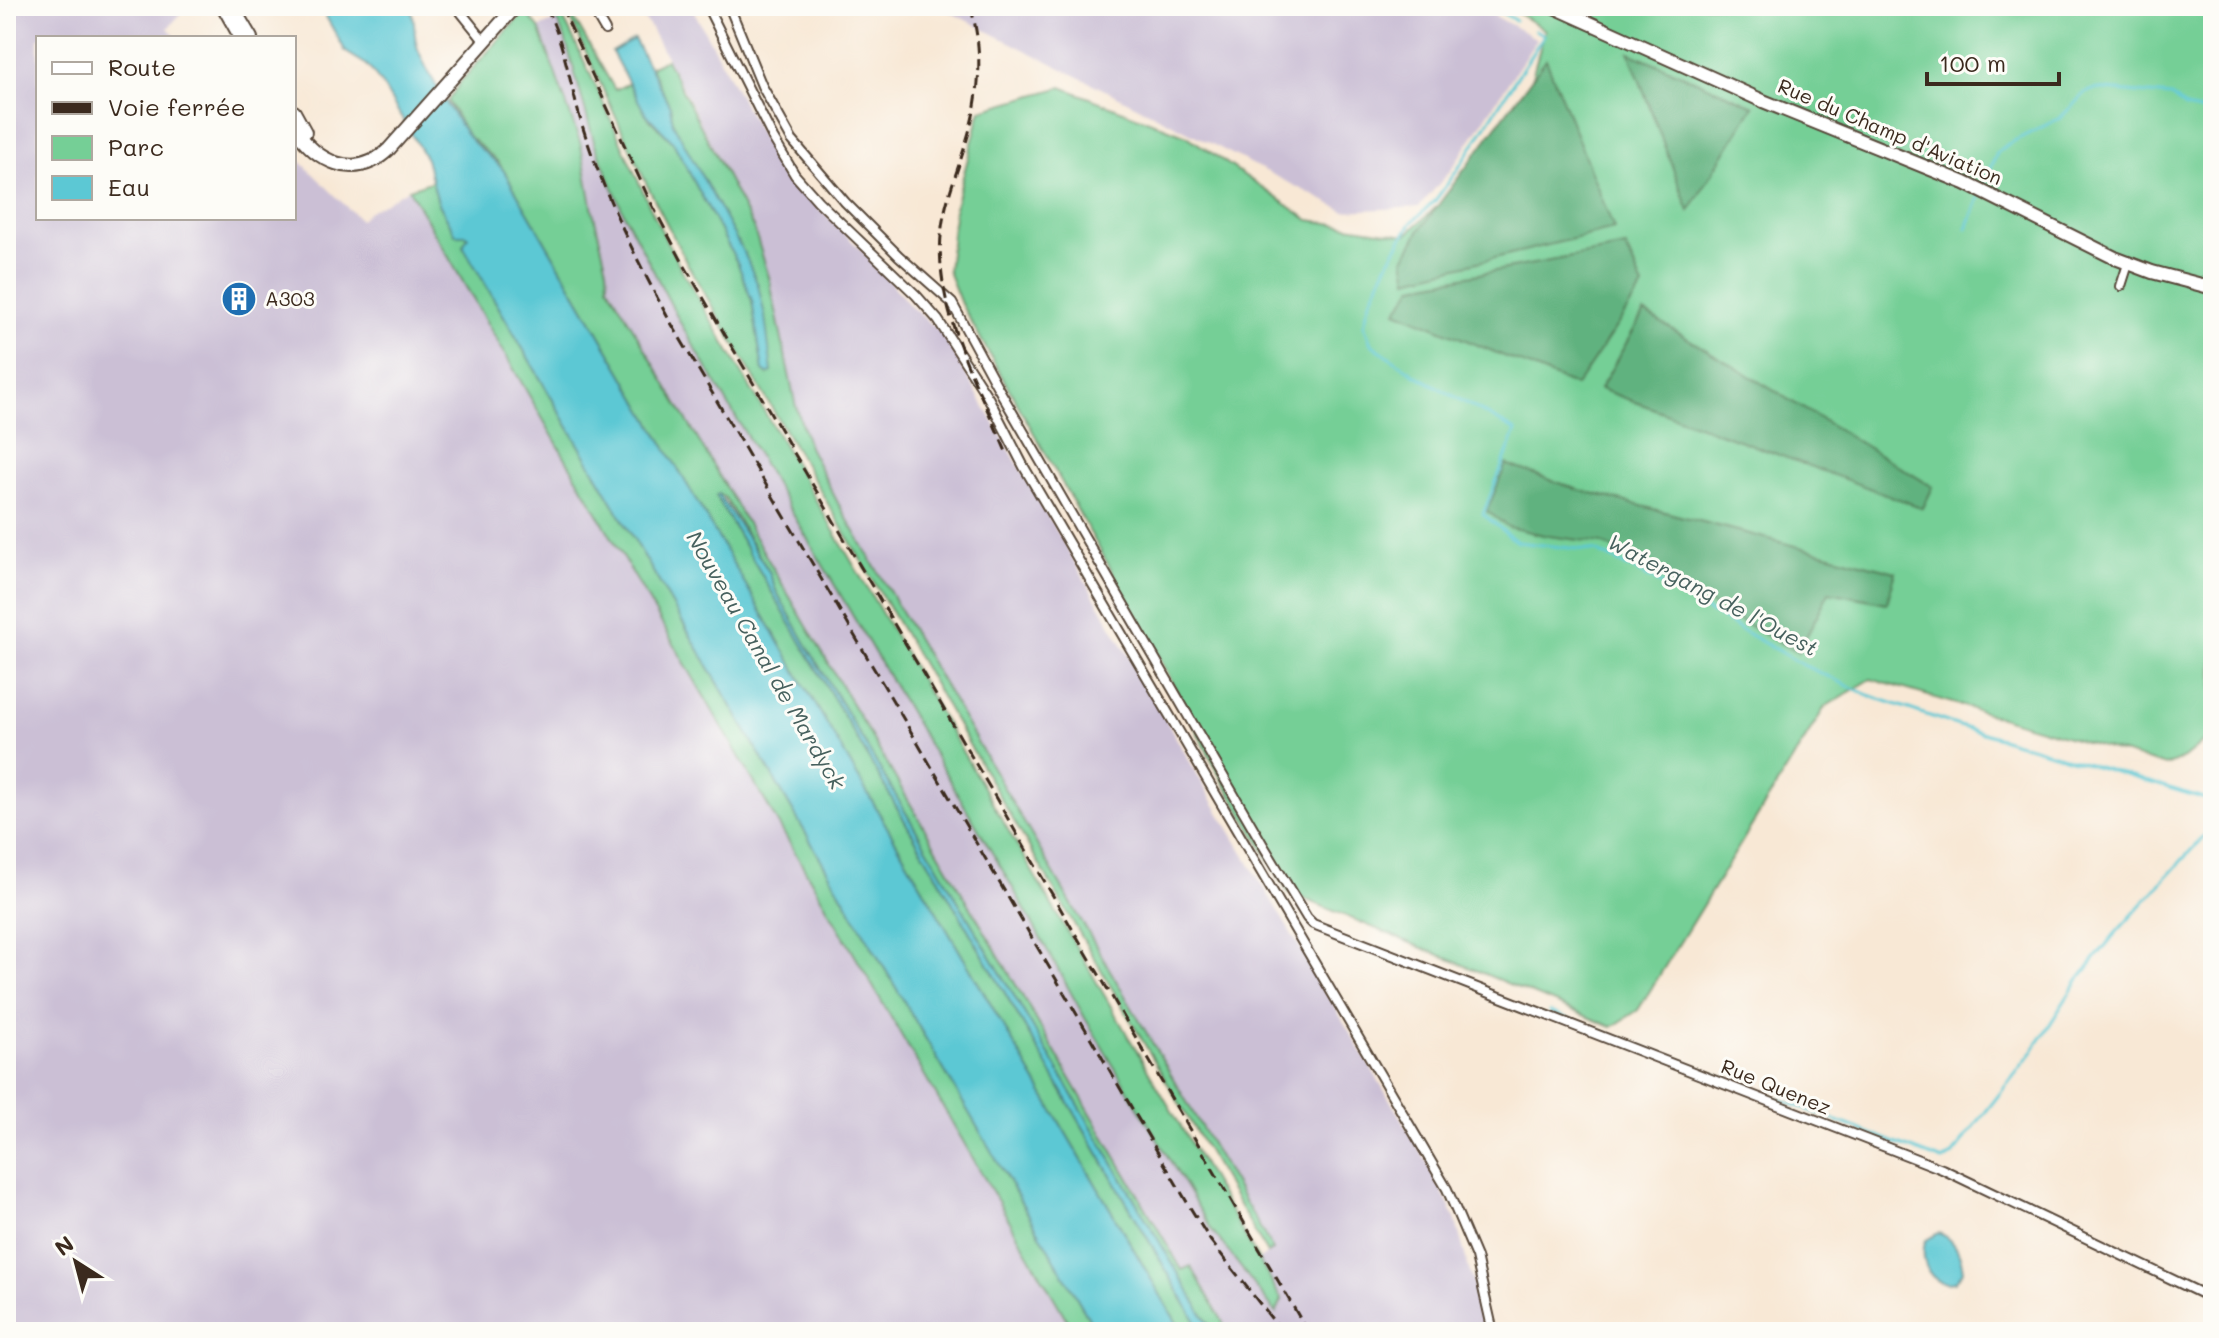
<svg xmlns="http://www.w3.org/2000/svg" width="2219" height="1338" font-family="Mali,sans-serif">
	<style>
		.industrial { fill: #cbbfd5 }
		.green { fill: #75cf96; stroke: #587c5a; stroke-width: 2 }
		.forest { fill: #60b27f; stroke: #4e6e4e; stroke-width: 2 }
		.water { fill: #5cc8d4; stroke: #4c7979; stroke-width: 2 }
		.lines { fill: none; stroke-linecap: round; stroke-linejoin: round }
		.stream { stroke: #5cc8d4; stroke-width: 3 }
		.street-casing { stroke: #574639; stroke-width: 12 }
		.secondary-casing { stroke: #574639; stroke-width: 16 }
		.street { stroke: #fff; stroke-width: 8 }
		.secondary { stroke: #fff; stroke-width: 12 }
		.rail { stroke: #3b2a1e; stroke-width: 3; stroke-dasharray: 12 6; stroke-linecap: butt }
		.labels { text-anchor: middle; stroke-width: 6; stroke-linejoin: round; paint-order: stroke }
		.street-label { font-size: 20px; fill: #3b2a1e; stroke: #fdfcf7 }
		.poi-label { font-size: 20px; fill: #3b2a1e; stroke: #fdfcf7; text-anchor: start }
		.water-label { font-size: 22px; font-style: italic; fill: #47615e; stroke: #fdfcf7 }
	</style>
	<rect width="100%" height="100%" fill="#fdfcf7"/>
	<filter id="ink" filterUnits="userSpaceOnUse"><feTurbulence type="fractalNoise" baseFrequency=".0125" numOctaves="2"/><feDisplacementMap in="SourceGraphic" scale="16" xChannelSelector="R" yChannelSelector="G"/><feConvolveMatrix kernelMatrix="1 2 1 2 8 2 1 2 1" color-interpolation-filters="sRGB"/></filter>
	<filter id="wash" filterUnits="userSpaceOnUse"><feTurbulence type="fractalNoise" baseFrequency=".006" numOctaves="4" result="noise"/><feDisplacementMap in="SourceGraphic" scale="32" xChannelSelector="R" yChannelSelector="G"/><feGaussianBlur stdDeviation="1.8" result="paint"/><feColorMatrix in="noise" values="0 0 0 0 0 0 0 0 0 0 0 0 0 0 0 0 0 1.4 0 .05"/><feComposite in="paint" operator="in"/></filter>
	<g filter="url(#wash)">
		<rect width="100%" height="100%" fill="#f8e8d5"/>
		<g class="industrial">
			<polygon points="6,6 188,6 168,28 177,38 38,38 38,218 294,218 294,155 360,220 368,212 409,189 1074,1332 6,1332"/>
			<polygon points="634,6 691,6 766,145 798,187 879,268 910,306 942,333 1215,805 1428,1164 1455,1218 1486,1332 1223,1332 1227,1329 1191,1267 1182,1271 608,285 607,269 593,211 581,145 539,28 557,20 565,38 595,145 625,216 681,324 1010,883 1085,1018 1211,1229 1276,1313 1282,1300 1259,1260 1273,1249 838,503 809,447 795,403 769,277 754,229 688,98 650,27"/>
			<polygon points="938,6 1477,6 1537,39 1451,170 1419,207 1345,211"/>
		</g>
		<g class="green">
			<path d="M550,6H557C603,93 636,186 683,272L1282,1300L1276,1313L1211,1229L1085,1018L1010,883L681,324L625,216L595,145L565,38Z"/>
			<polygon points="567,6 615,90 629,83 650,120 673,142 738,264 752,301 763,371 767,374 746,257 681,140 673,123 670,106 650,67 666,59 754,229 769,277 795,403 809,447 838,503 1273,1250 1267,1253 688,265 647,185 568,13"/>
			<polygon points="1506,6 2213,6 2213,734 2184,758 2166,766 1871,679 1825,707 1638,1010 1612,1027 1288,892 1218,773 1148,635 961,304 948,271 955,206 981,110 1062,87 1187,136 1309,220 1406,235 1458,187 1531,80 1545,30"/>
			<polygon points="525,11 539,28 581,145 593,211 607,269 608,285 1182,1270 1191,1266 1227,1329 1213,1332 810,651 776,591 769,572 725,498 719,494 716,496 1202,1332 1182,1332 504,171 498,162 467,135 448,101 462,80"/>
			<polygon points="433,181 438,202 456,235 466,235 468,238 463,246 1097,1332 1074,1332 409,189"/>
		</g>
		<g class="forest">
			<polygon points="1629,52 1754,106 1689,211"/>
			<polygon points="1546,59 1614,229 1408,279 1404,259 1419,231"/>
			<polygon points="1626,247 1643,287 1576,386 1396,311 1414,286"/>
			<polygon points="1644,312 1933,487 1923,508 1600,389"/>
			<polygon points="1506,464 1576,489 1896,572 1887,603 1829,592 1798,653 1602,543 1548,536 1508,527 1487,511"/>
		</g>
		<g class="water">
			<path d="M320,6H410C417,19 412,35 418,49C426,71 454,117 468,136C478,150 494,157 504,171L1182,1332H1097L463,246L468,237L466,235H456L438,202L426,159L383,86L367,65L346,52Z"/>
			<polygon points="634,39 670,106 673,123 746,257 758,285 765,316 772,372 767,374 763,371 752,301 738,264 673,142 645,113 612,52"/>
			<polygon points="719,494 769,572 776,591 810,651 1213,1332 1202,1332 1179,1292 716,496"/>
			<path d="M1938,1233C1955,1238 1961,1255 1963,1271L1955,1282C1930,1287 1920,1263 1925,1241Z"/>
		</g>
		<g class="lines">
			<g class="stream">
				<polyline points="1489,6 1515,20"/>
				<polyline points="1535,30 1544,35 1456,172 1434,202 1411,223 1390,259 1369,304 1364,325 1371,344 1414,374 1516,431 1483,514 1517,542 1596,551 1652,579 1803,665 1868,695 1956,725 2213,801"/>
				<polyline points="1985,183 1997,153 2008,144 2060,118 2085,93 2095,89 2171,96 2186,108 2213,114"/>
				<polyline points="1967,228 1979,198"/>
				<polyline points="1550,1012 1943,1161 1952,1155 2033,1051 2078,980 2114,935 2213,826"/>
			</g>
		</g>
	</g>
	<g filter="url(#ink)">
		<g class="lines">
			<defs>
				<g id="street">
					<polyline points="456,6 485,42"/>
					<polyline points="591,6 605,30"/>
					<polyline points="707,6 773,138 795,175 818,201 916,295 938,320 989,399 1024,467 1447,1189 1476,1257 1493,1332"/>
					<polyline points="729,6 762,86 792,140 845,202 899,256 952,303 997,386 1263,845 1307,918 1313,924 1942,1169 2213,1299"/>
					<polyline points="2121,286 2128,264"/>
				</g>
				<g id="secondary">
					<polyline points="223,6 241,38"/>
					<polyline points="232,6 251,38"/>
					<polyline points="1552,6 1763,101 1965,183 2115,258 2152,272 2213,288"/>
					<polyline points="294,112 305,132"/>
					<path d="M294,127C316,162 355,182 389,149L516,6"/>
				</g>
			</defs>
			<use href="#street" class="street-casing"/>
			<use href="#secondary" class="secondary-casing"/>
			<use href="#street" class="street"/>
			<use href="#secondary" class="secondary"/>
			<g class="rail">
				<path d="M545,6C564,41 569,80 580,118C600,186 633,253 667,316L1191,1209L1210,1240L1282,1332"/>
				<polyline points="561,6 648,197 683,263 1308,1332"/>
				<path d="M970,6C984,49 980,96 967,139C959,168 946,197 942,227C931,305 978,385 1007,454"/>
			</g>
		</g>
	</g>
	<defs>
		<symbol id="building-disc" viewBox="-11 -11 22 22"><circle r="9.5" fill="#1f6fb2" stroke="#fdfcf7"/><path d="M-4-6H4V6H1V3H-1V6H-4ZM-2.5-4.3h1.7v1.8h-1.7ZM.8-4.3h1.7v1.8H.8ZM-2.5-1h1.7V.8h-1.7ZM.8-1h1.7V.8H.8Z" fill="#fff"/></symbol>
	</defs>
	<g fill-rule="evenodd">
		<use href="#building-disc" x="219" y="279" width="40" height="40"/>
	</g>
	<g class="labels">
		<g class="street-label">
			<text transform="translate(1890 132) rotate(23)" y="7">Rue du Champ d'Aviation</text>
			<text transform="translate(1776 1087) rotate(22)" y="7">Rue Quenez</text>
		</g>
		<g class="poi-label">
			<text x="265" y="306">A303</text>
		</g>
		<g class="water-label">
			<text transform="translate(1713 595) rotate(28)" y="8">Watergang de l'Ouest</text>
			<text transform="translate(766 660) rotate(60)" y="8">Nouveau Canal de Mardyck</text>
		</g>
	</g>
	<rect width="2219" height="1338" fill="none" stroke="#fdfcf7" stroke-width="32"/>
	<rect x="36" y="36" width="260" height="184" fill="#fdfcf7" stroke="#afa8a0" stroke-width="2"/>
	<rect x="52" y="62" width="40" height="12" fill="#ffffff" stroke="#afa8a0" stroke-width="2"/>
	<text x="108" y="76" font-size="24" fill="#3b2a1e">Route</text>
	<rect x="52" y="102" width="40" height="12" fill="#3b2a1e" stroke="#afa8a0" stroke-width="2"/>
	<text x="108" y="116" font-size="24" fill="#3b2a1e">Voie ferrée</text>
	<rect x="52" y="136" width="40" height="24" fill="#75cf96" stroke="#afa8a0" stroke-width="2"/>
	<text x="108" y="156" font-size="24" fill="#3b2a1e">Parc</text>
	<rect x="52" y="176" width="40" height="24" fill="#5cc8d4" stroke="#afa8a0" stroke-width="2"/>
	<text x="108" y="196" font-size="24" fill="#3b2a1e">Eau</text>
	<g transform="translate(76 1262) rotate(324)" stroke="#fdfcf7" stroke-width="6" paint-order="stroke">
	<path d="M0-6L14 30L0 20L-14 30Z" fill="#3b2a1e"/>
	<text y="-12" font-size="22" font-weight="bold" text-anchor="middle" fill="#3b2a1e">N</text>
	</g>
	<path d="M1927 72v12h132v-12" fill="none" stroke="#3b2a1e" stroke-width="4"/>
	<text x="1939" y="72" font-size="24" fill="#3b2a1e" stroke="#fdfcf7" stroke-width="6" paint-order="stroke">100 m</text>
</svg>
